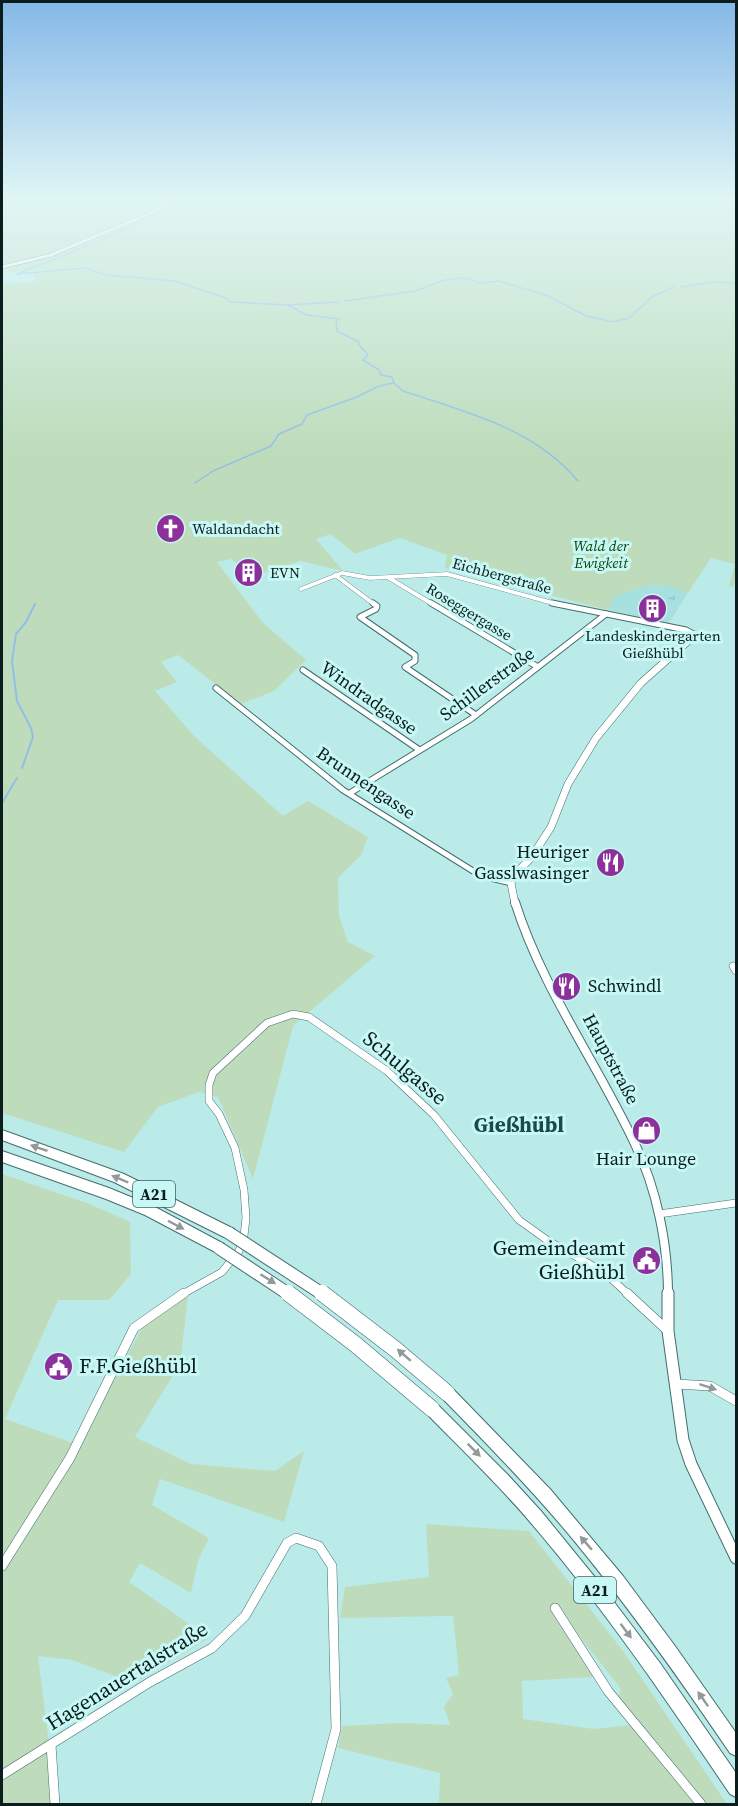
<svg xmlns="http://www.w3.org/2000/svg" width="738" height="1806" font-family="'Source Serif 4',serif">
	<style>
		.built { fill: #a6e1df }
		.green { fill: #bedcbb; fill-rule: evenodd }
		.lines { fill: none; stroke-linecap: round; stroke-linejoin: round }
		.stream-far1 { stroke: #92bfe7; stroke-width: 1.5 }
		.stream { stroke: #92bfe7; stroke-width: 2 }
		.minor-far4-casing { stroke: #426e6d; stroke-width: 4 }
		.minor-far3-casing { stroke: #426e6d; stroke-width: 4.5 }
		.minor-far2-casing { stroke: #426e6d; stroke-width: 7 }
		.minor-far1-casing { stroke: #426e6d; stroke-width: 8 }
		.minor-casing { stroke: #426e6d; stroke-width: 10 }
		.tertiary-far2-casing { stroke: #426e6d; stroke-width: 8 }
		.tertiary-far1-casing { stroke: #426e6d; stroke-width: 10 }
		.tertiary-casing { stroke: #426e6d; stroke-width: 13 }
		.motorway-casing { stroke: #426e6d; stroke-width: 2 }
		.minor-far4 { stroke: #fff; stroke-width: 3 }
		.minor-far3 { stroke: #fff; stroke-width: 4 }
		.minor-far2 { stroke: #fff; stroke-width: 5 }
		.minor-far1 { stroke: #fff; stroke-width: 7 }
		.minor { stroke: #fff; stroke-width: 9 }
		.tertiary-far2 { stroke: #fff; stroke-width: 7 }
		.tertiary-far1 { stroke: #fff; stroke-width: 8 }
		.tertiary { stroke: #fff; stroke-width: 11 }
		.motorway { fill: #fff; fill-rule: evenodd }
		.motorway-bridge-far1-casing { stroke: #426e6d; stroke-width: 14; stroke-linecap: butt }
		.motorway-bridge-casing { stroke: #426e6d; stroke-width: 17; stroke-linecap: butt }
		.motorway-bridge-far1 { stroke: #fff; stroke-width: 12 }
		.motorway-bridge { stroke: #fff; stroke-width: 16 }
		.oneway { fill: #919999 }
		.labels { text-anchor: middle; stroke-width: 6; stroke-linejoin: round; paint-order: stroke }
		.far-poi-label { font-size: 15px; fill: #0b1d1d; stroke: #c8f8f6; text-anchor: start }
		.far-park-label { font-size: 15px; font-style: italic; fill: #0c440a; stroke: #c8f8f6 }
		.far-street-label { font-size: 15px; fill: #0b1d1d; stroke: #c8f8f6 }
		.shield { fill: #c8f8f6; stroke: #445f5e; stroke-width: 1.5 }
		.shield-label { font-size: 16px; font-weight: bold; fill: #0b1d1d }
		.street-label { font-size: 18px; fill: #0b1d1d; stroke: #c8f8f6 }
		.poi-label { font-size: 18px; fill: #0b1d1d; stroke: #c8f8f6; text-anchor: end }
		.near-street-label { font-size: 21px; fill: #0b1d1d; stroke: #c8f8f6 }
		.quarter-label { font-size: 21px; font-weight: bold; fill: #1c4949; stroke: #c8f8f6 }
		.near-poi-label { font-size: 21px; fill: #0b1d1d; stroke: #c8f8f6; text-anchor: end }
	</style>
	<rect width="100%" height="100%" fill="#bbebe9"/>
	<polygon class="built" points="669,584 688,593 668,624 608,610 614,596 644,586"/>
	<g class="green">
		<path d="M2,200H179L161,207C174,211 197,204 211,203V208L245,200H736V578L733,587L729,586L735,564L711,558L688,593C657,578 645,586 615,596L608,610L445,568L447,555L400,538L355,554L331,534L316,539L343,571L300,561L258,575L246,565L239,566L231,559L217,562L263,623L306,660L274,691L241,704L178,655L161,662L177,682L155,691L194,736L283,816L308,801L368,837L361,855L338,878L339,916L348,942L375,956L293,1026L253,1179L218,1097L199,1092L158,1107L124,1152L2,1113V284L32,282L36,278L34,275L35,270L9,272L7,269L42,257L2,266Z"/>
		<polygon points="2,1174 87,1203 130,1222 131,1274 109,1300 58,1300 5,1419 79,1445 142,1328 188,1296 180,1364 135,1437 191,1464 275,1471 304,1451 284,1522 160,1479 152,1505 209,1538 198,1561 191,1593 140,1563 129,1582 209,1638 134,1683 72,1660 38,1656 49,1743 54,1804 2,1804"/>
		<path d="M426,1524L529,1531L623,1651L727,1804H439L440,1773L338,1748L342,1726L401,1723L450,1725L444,1707L453,1694L446,1678L459,1675L453,1616L340,1618L345,1587L429,1577ZM561,1623L570,1624L621,1689L618,1697L631,1725L594,1729L523,1719L522,1681L593,1677Z"/>
	</g>
	<g class="lines">
		<g class="stream-far1">
			<polyline points="163,209 184,205"/>
			<polyline points="62,256 128,228 153,213"/>
			<polyline points="17,274 85,268 106,275 174,281 226,298 230,302 288,305 338,302"/>
			<polyline points="17,274 60,257"/>
			<polyline points="681,287 714,282 736,283"/>
			<polyline points="345,301 415,291 445,280 464,278 481,283 499,281 548,296 586,316 613,322 629,318 652,297 674,287"/>
			<path d="M288,305L306,315L339,319L336,321L337,331L359,342L358,344L368,355L363,360L379,370L381,375L392,377L394,383L403,391C466,412 534,428 578,481"/>
			<polyline points="195,483 213,471 271,446 279,434 302,424 307,415 357,397 379,386 393,383"/>
			<polyline points="669,598 674,599 674,596"/>
		</g>
		<g class="stream">
			<polyline points="22,768 33,737 31,728 17,701 12,661 16,634 26,622 35,604"/>
			<polyline points="2,803 17,778"/>
		</g>
		<defs>
			<polyline id="minor-far4" points="2,267 51,255 182,200"/>
			<g id="minor-far3">
				<polyline points="335,575 375,605"/>
				<polyline points="389,578 434,605"/>
				<polyline points="301,589 342,573 370,578 447,574 560,605"/>
			</g>
			<g id="minor-far2">
				<polyline points="373,603 377,606 376,609 360,617 415,655 415,661 405,667 476,715"/>
				<polyline points="431,603 538,667"/>
				<polyline points="552,603 686,630 695,635"/>
				<polyline points="303,670 418,749"/>
				<polyline points="216,688 343,790 473,871 486,877 511,883"/>
				<polyline points="350,793 471,719 606,614"/>
			</g>
			<g id="minor-far1">
				<polyline points="733,966 736,971"/>
				<polyline points="659,1214 736,1203"/>
				<polyline points="181,1295 222,1272 239,1251 244,1236 246,1218 244,1190 235,1148 219,1114 209,1101 209,1085 213,1073 267,1023 293,1014 309,1017 387,1071 434,1115 519,1220 547,1240 605,1273 629,1295"/>
			</g>
			<g id="minor">
				<polyline points="627,1293 668,1331"/>
				<polyline points="676,1384 710,1386 736,1401"/>
				<polyline points="2,1566 70,1458 134,1328 184,1293"/>
				<polyline points="555,1608 608,1691 701,1804"/>
				<polyline points="51,1745 55,1804"/>
				<polyline points="2,1775 150,1682 212,1648 245,1616 287,1543 296,1538 319,1546 332,1566 336,1729 316,1804"/>
			</g>
			<polyline id="tertiary-far2" points="515,904 511,883 514,875 531,858 551,827 568,784 596,738 641,683 695,635"/>
			<path id="tertiary-far1" d="M515,902C542,988 597,1063 635,1144C657,1189 668,1245 668,1295"/>
			<polyline id="tertiary" points="668,1293 668,1331 683,1440 691,1464 736,1558"/>
			<g id="motorway">
				<polygon points="2,1130 124,1174 234,1229 236,1233 234,1237 229,1239 224,1237 114,1182 2,1140"/>
				<polygon points="2,1151 109,1188 155,1207 224,1244 226,1248 224,1252 219,1254 145,1215 106,1199 2,1162"/>
				<path d="M447,1386L452,1388L550,1489L623,1576L675,1646L736,1733V1756L730,1753C681,1681 631,1610 576,1543C534,1492 488,1445 442,1398L440,1393L442,1388Z"/>
				<path d="M432,1402L437,1404L508,1475L541,1511L602,1586L660,1663L736,1773V1797L730,1794C667,1701 604,1608 531,1523C498,1484 462,1450 427,1414L425,1409L427,1404Z"/>
			</g>
		</defs>
		<use href="#minor-far4" class="minor-far4-casing"/>
		<use href="#minor-far3" class="minor-far3-casing"/>
		<use href="#minor-far2" class="minor-far2-casing"/>
		<use href="#minor-far1" class="minor-far1-casing"/>
		<use href="#minor" class="minor-casing"/>
		<use href="#tertiary-far2" class="tertiary-far2-casing"/>
		<use href="#tertiary-far1" class="tertiary-far1-casing"/>
		<use href="#tertiary" class="tertiary-casing"/>
		<use href="#motorway" class="motorway-casing"/>
		<use href="#minor-far4" class="minor-far4"/>
		<use href="#minor-far3" class="minor-far3"/>
		<use href="#minor-far2" class="minor-far2"/>
		<use href="#minor-far1" class="minor-far1"/>
		<use href="#minor" class="minor"/>
		<use href="#tertiary-far2" class="tertiary-far2"/>
		<use href="#tertiary-far1" class="tertiary-far1"/>
		<use href="#tertiary" class="tertiary"/>
		<use href="#motorway" class="motorway"/>
		<defs>
			<g id="motorway-bridge-far1">
				<polyline points="229,1233 324,1295"/>
				<polyline points="219,1248 290,1295"/>
			</g>
			<g id="motorway-bridge">
				<polyline points="288,1293 355,1344 432,1409"/>
				<polyline points="322,1293 395,1349 447,1393"/>
			</g>
		</defs>
		<use href="#motorway-bridge-far1" class="motorway-bridge-far1-casing"/>
		<use href="#motorway-bridge" class="motorway-bridge-casing"/>
		<use href="#motorway-bridge-far1" class="motorway-bridge-far1"/>
		<use href="#motorway-bridge" class="motorway-bridge"/>
	</g>
	<defs><path id="oneway-solid" d="M-6-.8H1V-3.2L6.5 0L1 3.2V.8H-6Z" transform="scale(1.5)"/></defs>
	<g class="oneway">
		<use href="#oneway-solid" transform="translate(39 1148) rotate(-161)"/>
		<use href="#oneway-solid" transform="translate(120 1179) rotate(-157)"/>
		<use href="#oneway-solid" transform="translate(176 1225) rotate(28)"/>
		<use href="#oneway-solid" transform="translate(268 1279) rotate(32)"/>
		<use href="#oneway-solid" transform="translate(404 1355) rotate(-139)"/>
		<use href="#oneway-solid" transform="translate(708 1387) rotate(18)"/>
		<use href="#oneway-solid" transform="translate(474 1450) rotate(45)"/>
		<use href="#oneway-solid" transform="translate(586 1543) rotate(-131)"/>
		<use href="#oneway-solid" transform="translate(626 1631) rotate(53)"/>
		<use href="#oneway-solid" transform="translate(703 1699) rotate(-125)"/>
	</g>
	<linearGradient id="sky" x2="0" y2="1"><stop stop-color="#85b8e8"/><stop offset="0.44" stop-color="#e0f6f5"/><stop offset="1" stop-color="#e0f6f5" stop-opacity="0"/></linearGradient>
	<rect width="738" height="453" fill="url(#sky)"/>
	<defs>
		<symbol id="church-disc" viewBox="-11 -11 22 22"><circle r="9.5" fill="#8c319c" stroke="#c8f8f6"/><path d="M-1.2-6h2.4v3.5h3.3v2.4h-3.3V6h-2.4V-.1h-3.3v-2.4h3.3Z" fill="#fff"/></symbol>
		<symbol id="building-disc" viewBox="-11 -11 22 22"><circle r="9.5" fill="#8c319c" stroke="#c8f8f6"/><path d="M-4-6H4V6H1V3H-1V6H-4ZM-2.5-4.3h1.7v1.8h-1.7ZM.8-4.3h1.7v1.8H.8ZM-2.5-1h1.7V.8h-1.7ZM.8-1h1.7V.8H.8Z" fill="#fff"/></symbol>
		<symbol id="restaurant-disc" viewBox="-11 -11 22 22"><circle r="9.5" fill="#8c319c" stroke="#c8f8f6"/><path d="M-5-6h1v4h1v-4h1v4h1v-4h1v5L-1.5 .5V6h-2V.5L-5-1ZM5-6V6H3V1.5H1.5Q1.5-4 5-6Z" fill="#fff"/></symbol>
		<symbol id="shop-disc" viewBox="-11 -11 22 22"><circle r="9.5" fill="#8c319c" stroke="#c8f8f6"/><path d="M-5-2.5h2.3a2.7 3.5 0 0 1 5.4 0H5L5.5 6h-11ZM-1.5-2.5h3a1.5 2.3 0 0 0-3 0Z" fill="#fff"/></symbol>
		<symbol id="civic-disc" viewBox="-11 -11 22 22"><circle r="9.5" fill="#8c319c" stroke="#c8f8f6"/><path d="M-.6-6.5H3V-4.5H.6V-3L4-1V1h2V6H-6V1h2V-1L-.6-3ZM-1.2 2.5V6h2.4V2.5Z" fill="#fff"/></symbol>
	</defs>
	<g fill-rule="evenodd">
		<use href="#church-disc" x="154" y="512" width="33" height="33"/>
		<use href="#building-disc" x="232" y="556" width="33" height="33"/>
		<use href="#building-disc" x="636" y="592" width="33" height="33"/>
		<use href="#restaurant-disc" x="594" y="846" width="33" height="33"/>
		<use href="#restaurant-disc" x="550" y="970" width="33" height="33"/>
		<use href="#shop-disc" x="630" y="1114" width="33" height="33"/>
		<use href="#civic-disc" x="630" y="1244" width="33" height="33"/>
		<use href="#civic-disc" x="42" y="1350" width="33" height="33"/>
	</g>
	<g class="labels">
		<g class="far-poi-label">
			<text x="192" y="534">Waldandacht</text>
			<text x="270" y="578">EVN</text>
			<text x="653" y="641" text-anchor="middle">Landeskindergarten<tspan x="653" dy="17">Gießhübl</tspan></text>
		</g>
		<g class="far-park-label">
			<text x="601" y="551">Wald der<tspan x="601" dy="17">Ewigkeit</tspan></text>
		</g>
		<g class="far-street-label">
			<text transform="translate(502 576) rotate(15)" y="5">Eichbergstraße</text>
			<text transform="translate(469 612) rotate(31)" y="5">Roseggergasse</text>
		</g>
		<g class="shield">
			<rect x="133" y="1181" width="42" height="26" rx="4.5"/>
			<rect x="574" y="1577" width="42" height="26" rx="4.5"/>
		</g>
		<g class="shield-label">
			<text x="154" y="1200">A21</text>
			<text x="595" y="1596">A21</text>
		</g>
		<g class="street-label">
			<text transform="translate(487 684) rotate(-36)" y="6">Schillerstraße</text>
			<text transform="translate(369 698) rotate(35)" y="6">Windradgasse</text>
			<text transform="translate(366 783) rotate(34)" y="6">Brunnengasse</text>
			<text transform="translate(611 1059) rotate(62)" y="6">Hauptstraße</text>
		</g>
		<g class="poi-label">
			<text x="589" y="858">Heuriger<tspan x="589" dy="21">Gasslwasinger</tspan></text>
			<text x="588" y="992" text-anchor="start">Schwindl</text>
			<text x="646" y="1165" text-anchor="middle">Hair Lounge</text>
		</g>
		<g class="near-street-label">
			<text transform="translate(405 1068) rotate(40)" y="7">Schulgasse</text>
			<text transform="translate(127 1676) rotate(-32)" y="7">Hagenauertalstraße</text>
		</g>
		<g class="quarter-label">
			<text x="519" y="1132">Gießhübl</text>
		</g>
		<g class="near-poi-label">
			<text x="625" y="1255">Gemeindeamt<tspan x="625" dy="24">Gießhübl</tspan></text>
			<text x="79" y="1373" text-anchor="start">F.F.Gießhübl</text>
		</g>
	</g>
	<rect width="738" height="1806" fill="none" stroke="#0b1d1d" stroke-width="6"/>
</svg>
